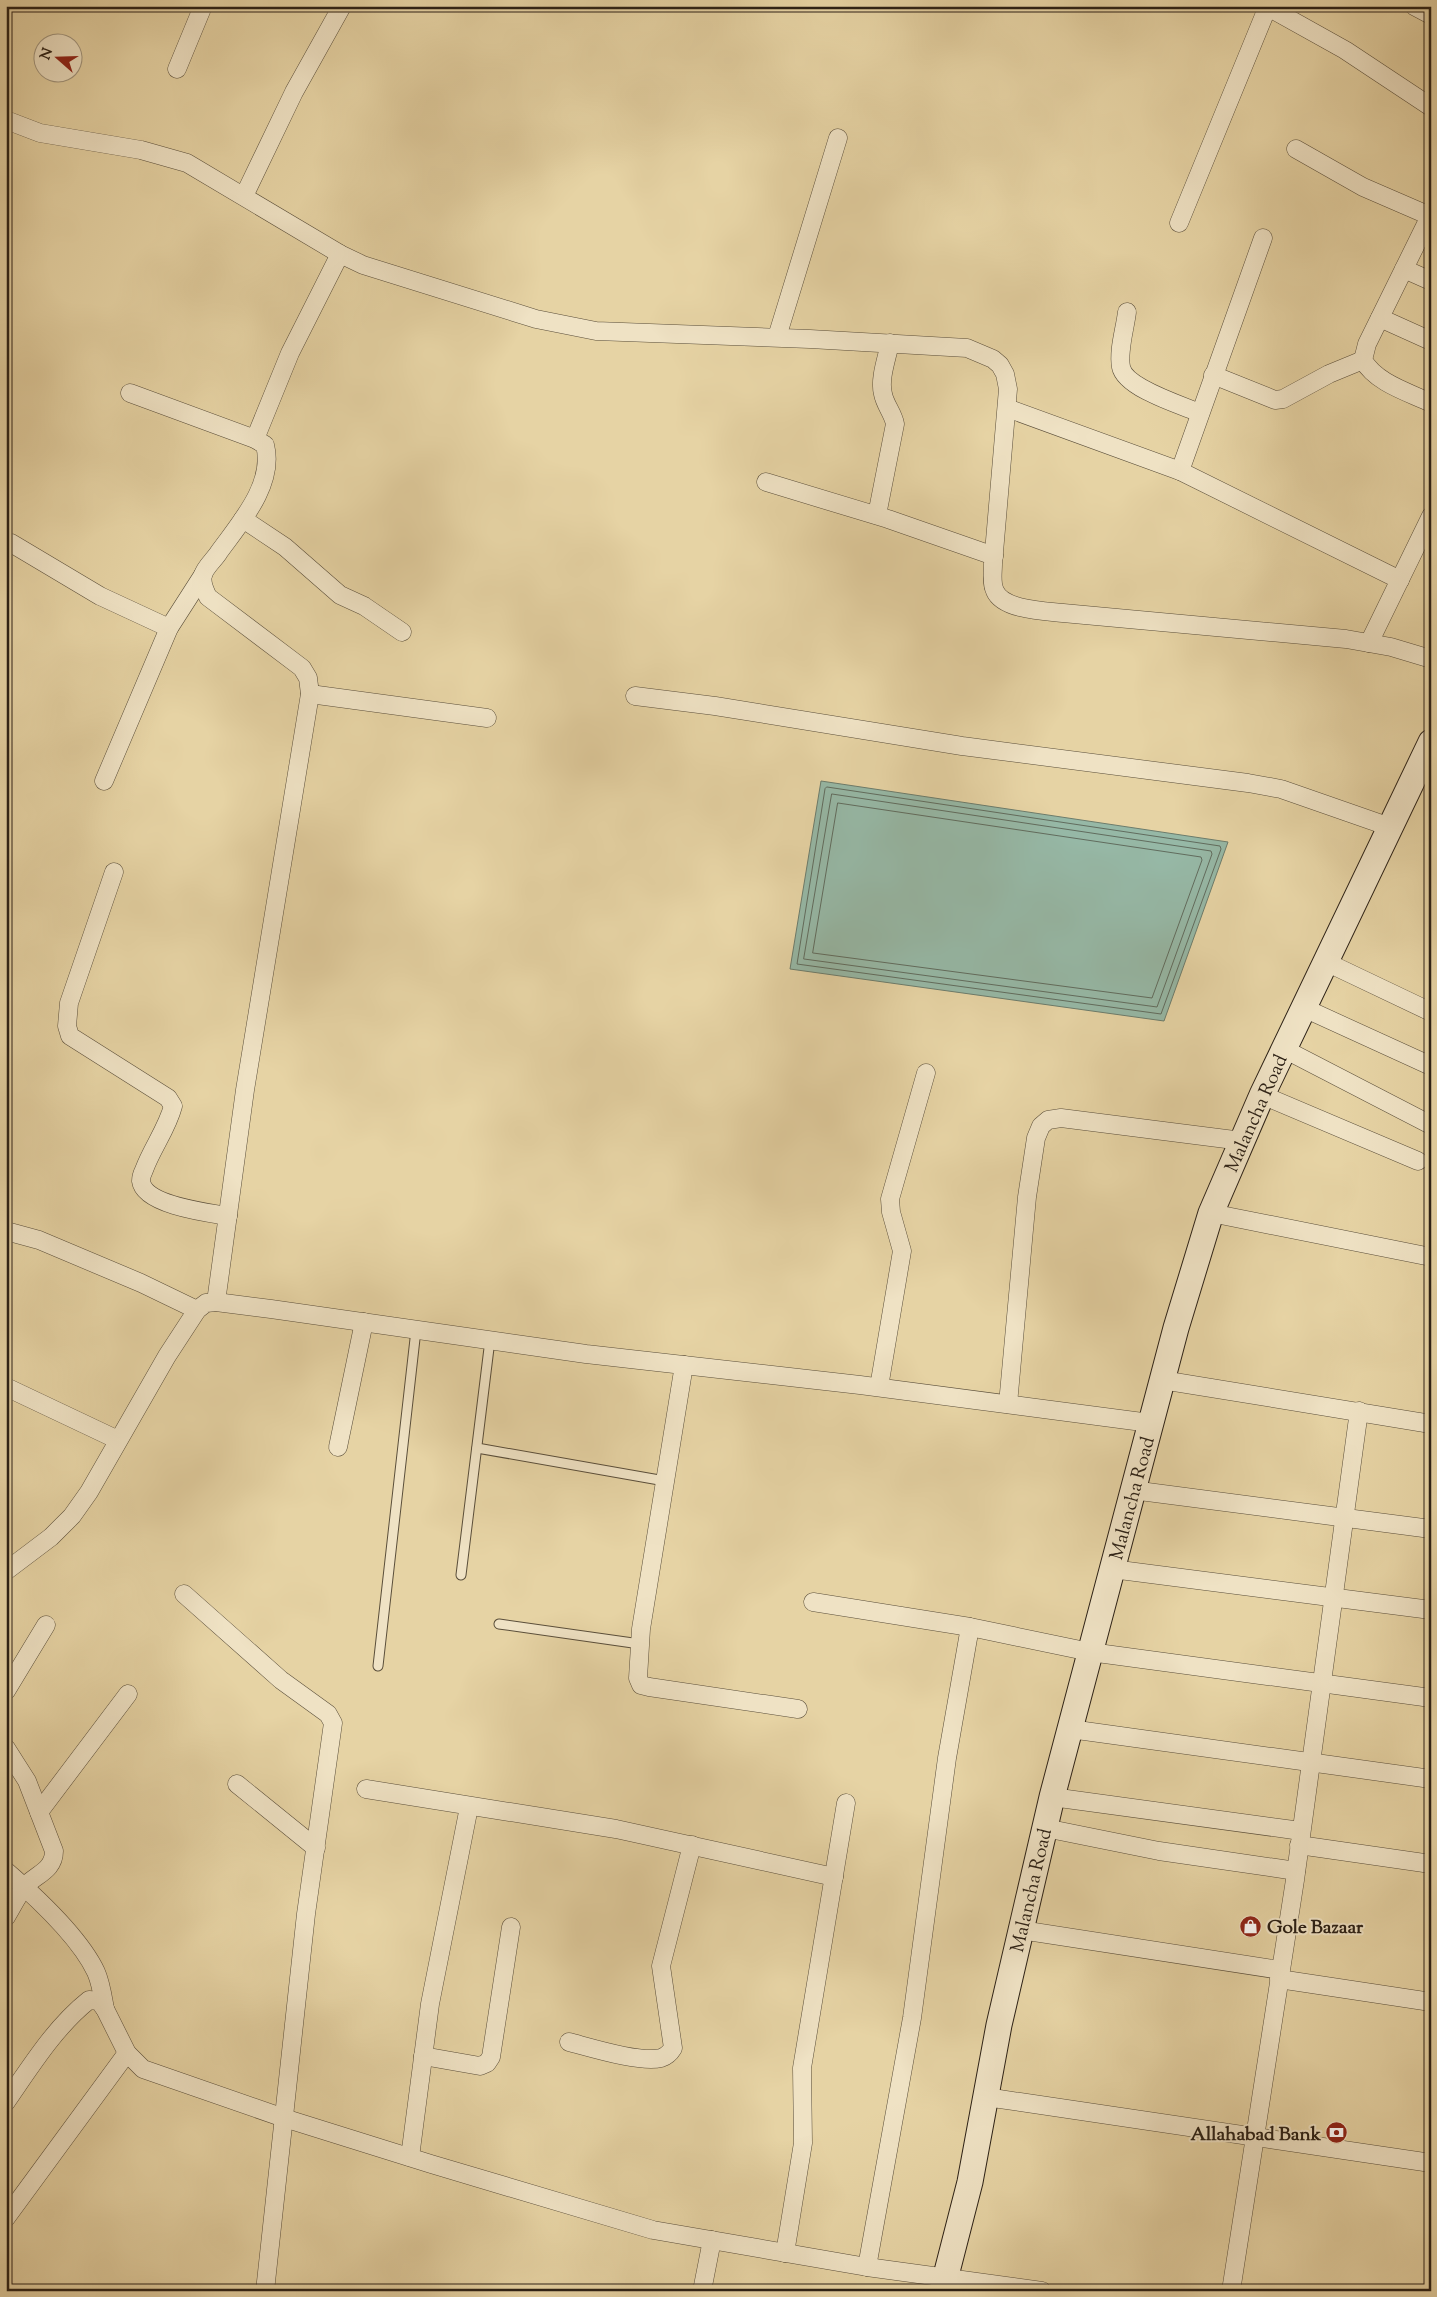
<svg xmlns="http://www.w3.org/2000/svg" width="1437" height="2297" font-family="'Sorts Mill Goudy',serif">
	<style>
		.water { fill: #96b8a6; stroke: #6c7c6c }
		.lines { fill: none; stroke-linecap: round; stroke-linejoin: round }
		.shore { stroke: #616c5e; stroke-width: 1 }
		.lane-casing { stroke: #5a4e3a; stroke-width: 11 }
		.street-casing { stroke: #5a4e3a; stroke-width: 19 }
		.secondary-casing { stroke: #2c2116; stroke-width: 27 }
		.lane { stroke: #efe2c4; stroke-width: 9 }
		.street { stroke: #efe2c4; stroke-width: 18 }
		.secondary { stroke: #efe2c4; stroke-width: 25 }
		.labels { text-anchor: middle; stroke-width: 4; stroke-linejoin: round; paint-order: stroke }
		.street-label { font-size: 19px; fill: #2c2116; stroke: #efe2c4 }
		.poi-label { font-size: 19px; font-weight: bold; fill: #2c2116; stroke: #efe2c4; text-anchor: start }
	</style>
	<rect width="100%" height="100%" fill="#e6d3a4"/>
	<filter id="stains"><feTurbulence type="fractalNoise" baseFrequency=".004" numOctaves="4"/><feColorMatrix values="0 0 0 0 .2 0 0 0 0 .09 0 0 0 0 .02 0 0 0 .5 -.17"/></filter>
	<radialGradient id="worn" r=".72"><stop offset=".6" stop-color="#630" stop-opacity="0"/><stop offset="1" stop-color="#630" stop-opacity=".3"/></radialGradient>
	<polygon class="water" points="821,781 1228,842 1164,1021 790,969"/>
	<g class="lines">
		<g class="shore">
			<polygon points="827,787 1220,846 1221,849 1161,1014 797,964 825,789"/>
			<polygon points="832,794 1211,851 1212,854 1157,1007 804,959"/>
			<polygon points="838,803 1201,857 1202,860 1152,998 813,953"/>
		</g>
		<defs>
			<g id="lane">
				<polyline points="477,1448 665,1481"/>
				<polyline points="461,1575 490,1340"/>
				<polyline points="499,1624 640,1644"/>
				<polyline points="378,1666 416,1330"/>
			</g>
			<g id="street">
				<polyline points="1266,6 1345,50 1431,107"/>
				<polyline points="1414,6 1431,15"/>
				<polyline points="177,69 203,6"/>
				<path d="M6,120L40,133L141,150L187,163L340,254L363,265L536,319L596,331L810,339L967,348L993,359L1000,365L1005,374L1008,389L993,564C993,573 991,583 995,591C1003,610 1045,611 1063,613L1346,639L1391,647L1431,659"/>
				<polyline points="1296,149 1363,187 1430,216"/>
				<polyline points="244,196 294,92 342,6"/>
				<path d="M1431,214L1367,344L1363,360C1376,383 1408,392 1431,403"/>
				<polyline points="1179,223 1268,6"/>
				<polyline points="1404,269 1431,281"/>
				<path d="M1127,312C1125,329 1118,350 1121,367C1125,388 1181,405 1200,413"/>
				<polyline points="1380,318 1431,341"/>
				<polyline points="777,337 838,138"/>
				<polyline points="1213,375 1275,400 1283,399 1329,374 1363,360"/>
				<path d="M130,393L255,439L265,445C275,484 240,523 219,552C215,559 205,567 203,575C201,582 205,591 208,597L302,668L308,678L310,694L245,1090L216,1302"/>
				<polyline points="1007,408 1180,471 1400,580"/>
				<polyline points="255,439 290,353 340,254"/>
				<polyline points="1180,471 1263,238"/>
				<polyline points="766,482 888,519 994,556"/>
				<path d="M877,515L895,424C893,413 885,405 883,394C879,379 887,358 890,343"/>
				<polyline points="243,519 285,547 340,595 364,606 402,632"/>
				<polyline points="11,543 100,596 169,628"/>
				<polyline points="1369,643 1431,516"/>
				<polyline points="310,694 487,718"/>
				<polyline points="635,696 715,706 962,746 1248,783 1281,789 1390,827"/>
				<polyline points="104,781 169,628 203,575"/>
				<path d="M114,872L69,1003L67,1026L70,1036L168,1098L173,1106C167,1129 152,1148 144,1170C143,1172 141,1178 141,1181C144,1205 209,1213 228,1216"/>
				<polyline points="1326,962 1431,1012"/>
				<polyline points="1304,1008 1431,1066"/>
				<polyline points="1284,1049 1431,1125"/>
				<polyline points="1262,1095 1418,1161"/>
				<polyline points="1211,1213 1431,1257"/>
				<polyline points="6,1231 39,1240 141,1283 197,1310"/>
				<polyline points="684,1365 641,1629 638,1678 641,1685 649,1687 798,1709"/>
				<polyline points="1162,1380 1431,1424"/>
				<polyline points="6,1387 118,1440"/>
				<polyline points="879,1387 902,1251 891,1212 890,1199 926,1073"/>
				<polyline points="1008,1404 1027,1197 1036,1138 1041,1126 1048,1120 1061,1118 1242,1141"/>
				<polyline points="338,1447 364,1322"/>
				<polyline points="1132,1490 1431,1529"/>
				<polyline points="1112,1569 1431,1610"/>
				<polyline points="6,1571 51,1537 72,1516 89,1492 167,1356 197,1310 206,1303 216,1302 271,1309 586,1354 860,1385 1150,1423"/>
				<polyline points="184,1594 281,1680 328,1714 333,1723 306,1914 265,2291"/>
				<polyline points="813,1602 970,1627 1090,1652 1431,1698"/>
				<polyline points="6,1691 46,1625"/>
				<polyline points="1070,1729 1431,1779"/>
				<path d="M6,1748L27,1781L54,1851C54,1870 37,1874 25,1886C18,1895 12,1907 6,1917"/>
				<polyline points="237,1784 316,1848"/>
				<polyline points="366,1789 616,1829 834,1877"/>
				<polyline points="1052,1797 1301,1831"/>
				<polyline points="39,1812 128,1694"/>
				<polyline points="1045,1828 1159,1851 1296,1871"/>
				<polyline points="1299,1845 1431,1864"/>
				<path d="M6,1871C35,1896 80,1938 96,1972C101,1983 103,1998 105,2009"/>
				<polyline points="1021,1930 1280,1970"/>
				<polyline points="1279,1979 1431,2002"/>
				<path d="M569,2042C592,2048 640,2063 661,2058C667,2056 670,2053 673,2048L661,1966L692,1845"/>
				<polyline points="423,2056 480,2066 487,2063 491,2057 511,1927"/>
				<polyline points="986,2097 1431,2163"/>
				<path d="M6,2102C31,2066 55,2027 89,2000L99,2001L105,2009L127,2053L143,2069L284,2118L431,2164L653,2230L867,2267L1042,2291"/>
				<polyline points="410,2157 430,2004 469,1807"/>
				<polyline points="6,2218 127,2053"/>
				<polyline points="785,2253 803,2143 802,2068 846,1803"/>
				<polyline points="867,2267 912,2018 947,1758 970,1627"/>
				<polyline points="702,2291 712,2240"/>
				<polyline points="1231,2291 1295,1880 1359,1411"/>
			</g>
			<polyline id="secondary" points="942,2291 970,2182 999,2025 1052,1797 1176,1328 1211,1213 1262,1095 1431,742"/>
		</defs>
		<use href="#lane" class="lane-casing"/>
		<use href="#street" class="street-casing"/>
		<use href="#secondary" class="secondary-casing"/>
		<use href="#lane" class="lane"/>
		<use href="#street" class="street"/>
		<use href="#secondary" class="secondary"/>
	</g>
	<defs>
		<symbol id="shop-disc" viewBox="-11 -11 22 22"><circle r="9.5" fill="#8f2418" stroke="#efe2c4"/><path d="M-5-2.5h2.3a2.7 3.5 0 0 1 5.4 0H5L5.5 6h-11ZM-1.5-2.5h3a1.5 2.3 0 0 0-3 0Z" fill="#fff"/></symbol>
		<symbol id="bank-disc" viewBox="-11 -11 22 22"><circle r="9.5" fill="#8f2418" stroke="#efe2c4"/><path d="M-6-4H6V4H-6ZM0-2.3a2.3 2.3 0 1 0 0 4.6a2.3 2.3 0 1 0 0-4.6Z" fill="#fff"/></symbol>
	</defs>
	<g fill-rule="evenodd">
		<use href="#shop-disc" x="1238" y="1914" width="25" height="25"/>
		<use href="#bank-disc" x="1324" y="2120" width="25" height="25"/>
	</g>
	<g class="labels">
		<g class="street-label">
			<text transform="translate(1255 1113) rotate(-66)" y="7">Malancha Road</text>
			<text transform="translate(1131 1498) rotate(-75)" y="7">Malancha Road</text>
			<text transform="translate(1030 1890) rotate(-77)" y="7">Malancha Road</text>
		</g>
		<g class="poi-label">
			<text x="1267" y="1933">Gole Bazaar</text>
			<text x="1321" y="2140" text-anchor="end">Allahabad Bank</text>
		</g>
	</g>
	<rect width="1437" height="2297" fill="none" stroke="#e6d3a4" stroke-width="25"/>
	<rect x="8" y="8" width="1422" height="2282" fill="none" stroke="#2c2116" stroke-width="2.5"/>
	<rect x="12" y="12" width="1412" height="2272" fill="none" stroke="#2c2116"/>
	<g transform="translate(58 58) rotate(290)"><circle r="24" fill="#efe2c4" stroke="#a1957e"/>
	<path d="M0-4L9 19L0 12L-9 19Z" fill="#8f2418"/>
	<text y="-8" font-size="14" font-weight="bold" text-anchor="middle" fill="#2c2116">N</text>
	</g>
	<rect width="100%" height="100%" filter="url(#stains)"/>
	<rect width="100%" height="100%" fill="url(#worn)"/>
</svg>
